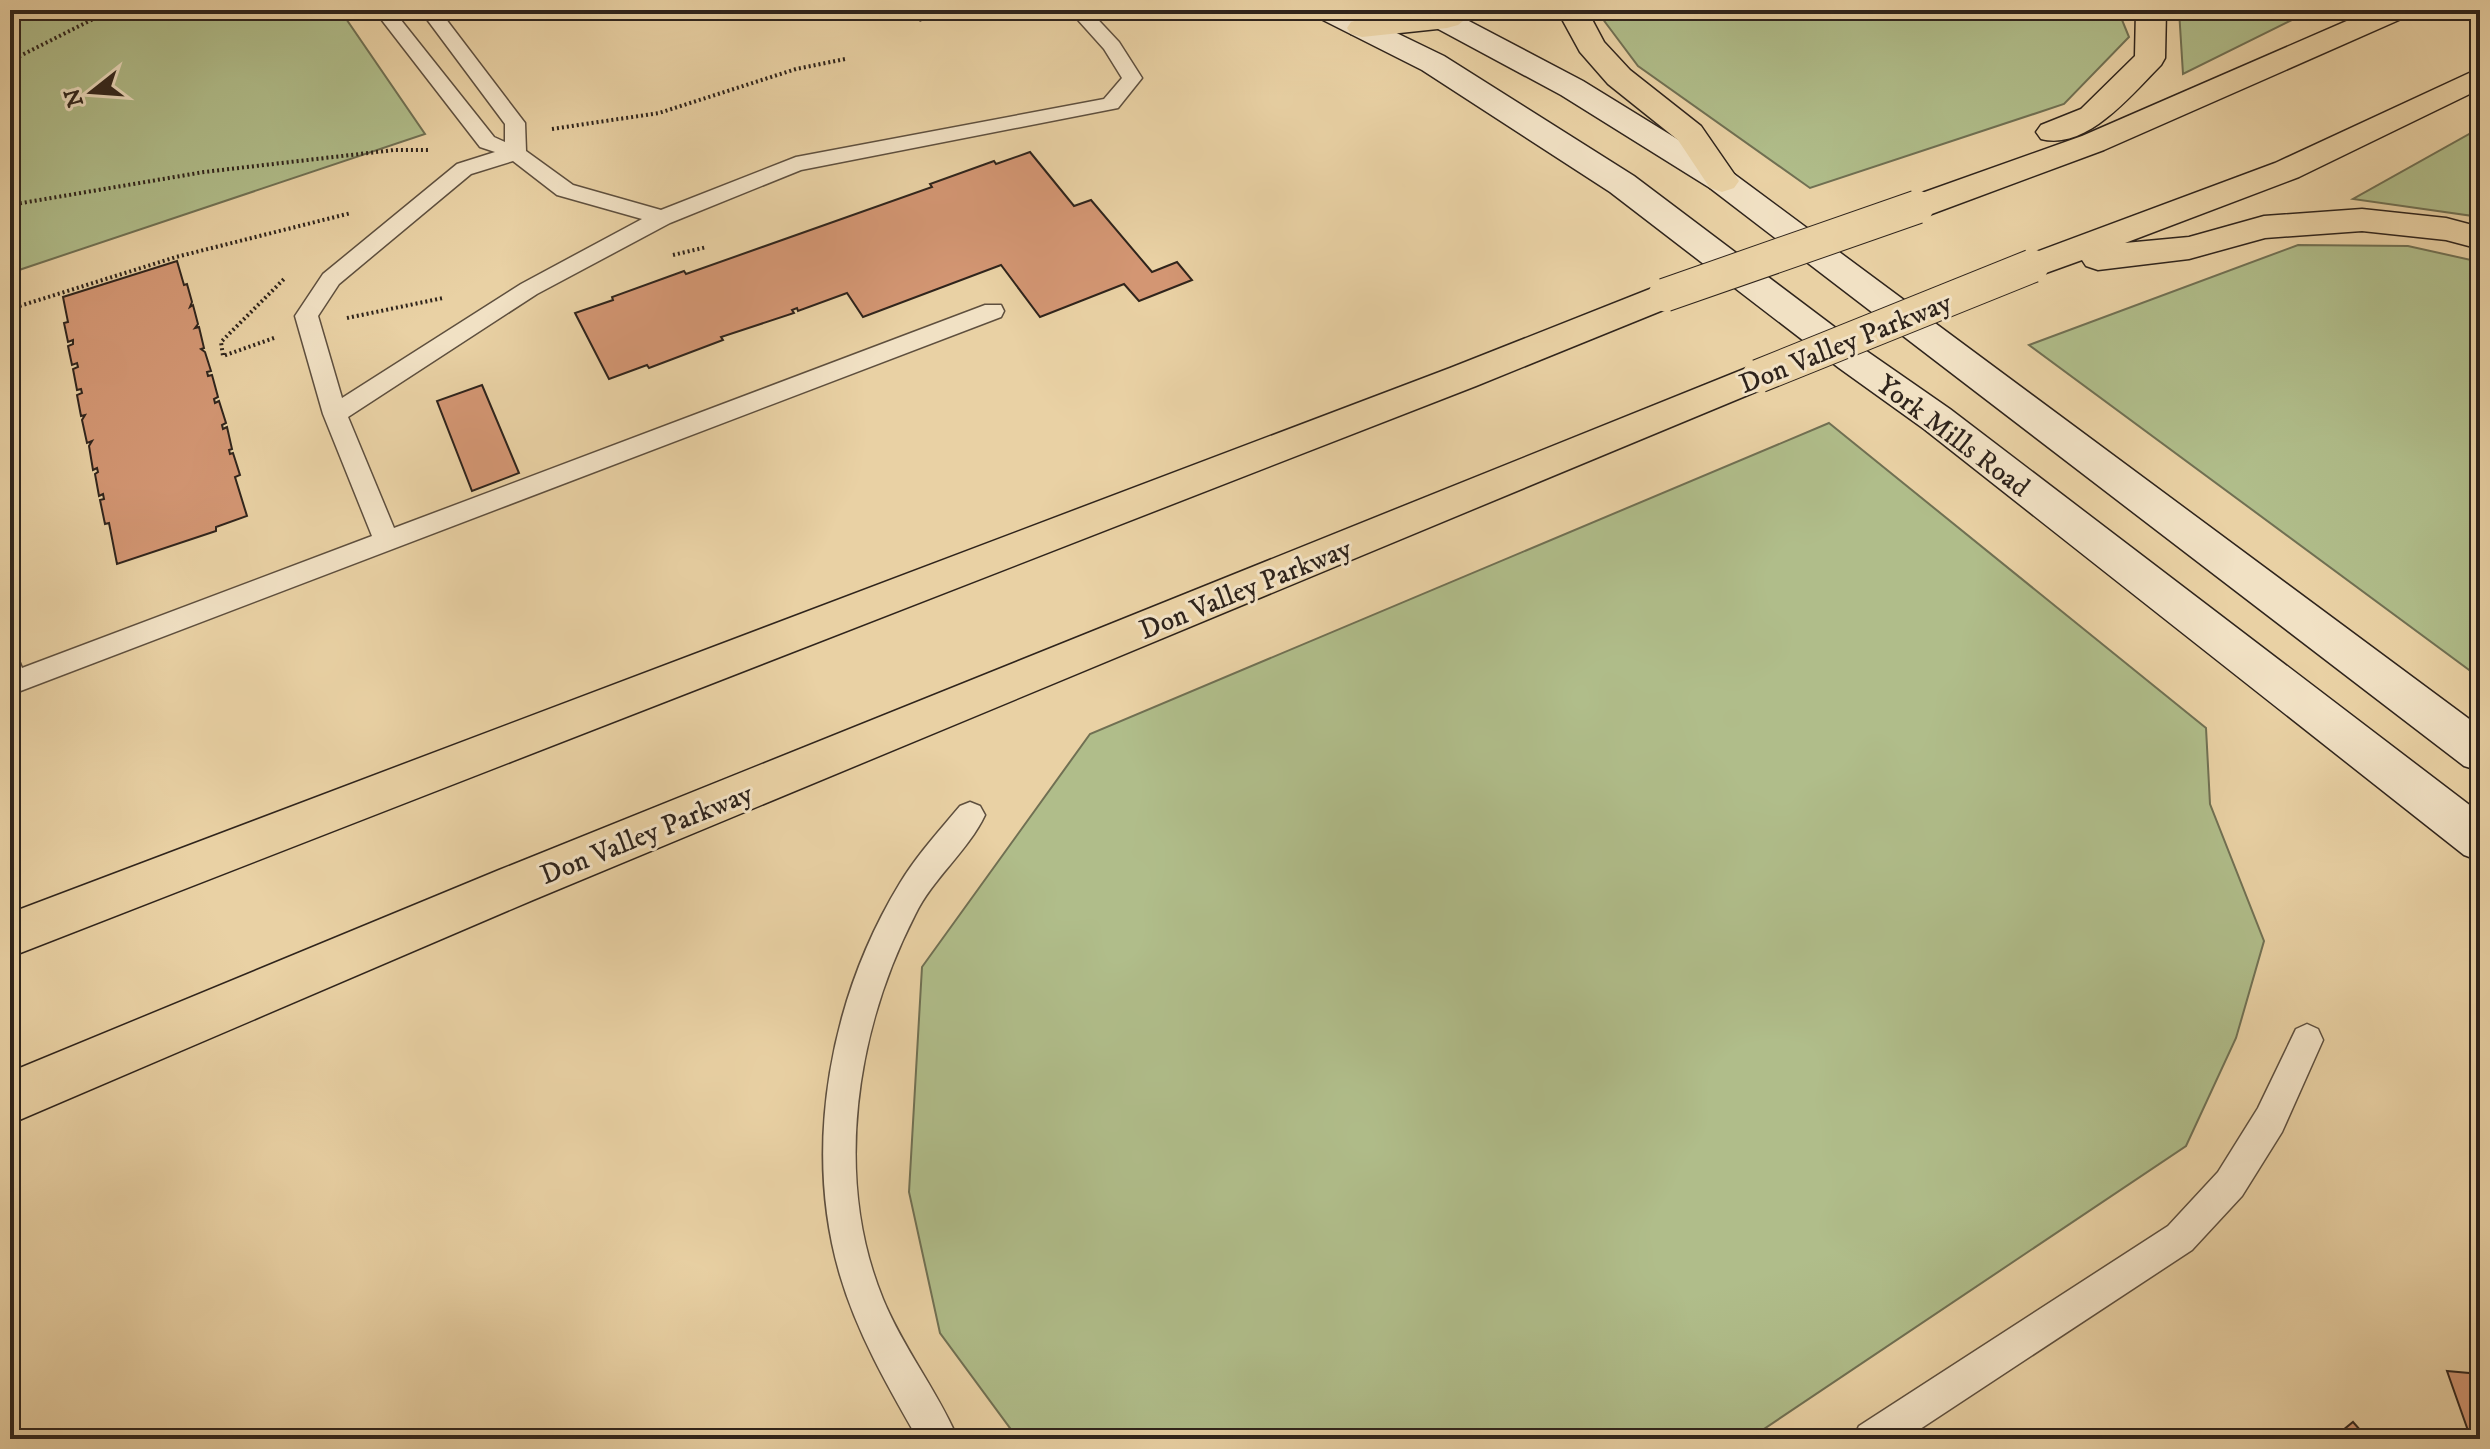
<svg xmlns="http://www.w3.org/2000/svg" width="2490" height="1449" font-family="'IM FELL DW Pica',serif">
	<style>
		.green { fill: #b0bd8a; stroke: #707053; stroke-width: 2 }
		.building { fill: #d39673; stroke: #2f241c; stroke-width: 2 }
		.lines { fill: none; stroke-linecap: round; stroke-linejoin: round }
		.lane-casing { stroke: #5e4f3e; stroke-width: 3 }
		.secondary-casing { stroke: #2f241c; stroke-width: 3 }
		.highway-casing { stroke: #2f241c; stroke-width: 3 }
		.path { stroke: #2f241c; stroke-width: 4; stroke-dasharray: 2 3; stroke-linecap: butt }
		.lane { fill: #f1e1c4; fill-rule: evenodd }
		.secondary { fill: #f1e1c4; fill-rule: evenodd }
		.highway { fill: #e9d1a4; fill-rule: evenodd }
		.highway-bridge-casing { stroke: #2f241c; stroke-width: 35; stroke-linecap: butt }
		.highway-bridge { stroke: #e9d1a4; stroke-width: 33 }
		.labels { text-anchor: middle; stroke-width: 6; stroke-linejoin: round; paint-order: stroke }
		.street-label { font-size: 28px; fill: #2f241c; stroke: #f1e1c4 }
	</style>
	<rect width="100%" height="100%" fill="#e9d1a4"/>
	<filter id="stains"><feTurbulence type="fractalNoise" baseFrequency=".0025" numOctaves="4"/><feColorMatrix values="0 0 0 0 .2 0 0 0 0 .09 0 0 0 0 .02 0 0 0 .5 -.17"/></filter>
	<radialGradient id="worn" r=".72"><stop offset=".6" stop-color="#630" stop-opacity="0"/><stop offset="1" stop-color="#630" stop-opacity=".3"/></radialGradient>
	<g class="green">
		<polygon points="23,10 340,10 425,134 10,273 10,14"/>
		<polygon points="1602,10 2118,10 2129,37 2064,104 1810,188 1638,66 1602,18"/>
		<polygon points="2179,10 2312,10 2183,74"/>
		<polygon points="2480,128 2480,217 2353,199"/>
		<polygon points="2298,245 2408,246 2480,262 2480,678 2029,345"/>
		<polygon points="1829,423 2206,728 2210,804 2264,941 2236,1038 2186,1146 1749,1439 1018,1439 940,1333 909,1192 922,967 1090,734"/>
	</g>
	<g class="building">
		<polygon points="1030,152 1074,206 1091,200 1152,272 1177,262 1192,280 1139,301 1124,284 1040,317 1001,265 863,317 847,293 798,311 797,308 792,310 794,313 721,337 723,340 649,368 647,365 609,379 575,313 613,300 612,297 684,271 686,274 932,187 930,184 994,161 996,164"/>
		<polygon points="177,261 184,285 187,284 192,302 190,307 193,305 198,324 195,328 199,327 204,348 201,349 205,352 211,371 207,372 208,376 212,375 218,397 214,399 215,403 219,401 226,423 222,425 223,429 227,427 232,449 229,450 230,454 233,453 240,475 235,477 247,516 216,527 216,531 117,564 109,523 105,524 100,500 104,499 103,494 99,496 95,474 98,472 97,468 93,470 89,446 92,441 87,443 82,420 85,415 81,416 77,395 82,393 81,389 77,390 73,369 78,367 77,363 72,365 68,346 73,344 73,340 68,342 64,323 68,322 63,297"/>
		<polygon points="482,385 519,473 472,491 437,401"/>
		<polygon points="2447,1371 2480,1374 2480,1439 2471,1439"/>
		<polygon points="2353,1422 2368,1439 2332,1439"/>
	</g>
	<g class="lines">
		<defs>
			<g id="lane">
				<path d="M374,10H393L494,137L505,142V124L420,10H439L525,123L526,151L573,185L661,210L796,157L1104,99L1122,78L1104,49L1069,10H1089L1119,42L1142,78L1118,108L801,170L670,223L537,294L348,417L394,528L985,305H1001L1004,311L1001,317L10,695V660L20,663L22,668L372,536L323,414L295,316L323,274L457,164L495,152L480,147ZM513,161L557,195L642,219L521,284L342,398L318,316L339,284L471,174Z"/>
				<path d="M970,802L980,806L985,815C968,851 933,878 915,915C856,1030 833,1177 883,1299C903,1348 937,1390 958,1439H918C888,1387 857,1333 840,1275C802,1146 831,996 900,883C917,855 939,831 960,806Z"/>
				<polygon points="2307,1024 2318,1029 2323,1040 2282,1132 2242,1196 2192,1250 1905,1439 1853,1439 1859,1426 2168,1226 2218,1172 2258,1108 2296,1029"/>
			</g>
			<g id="secondary">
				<polygon points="1311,10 1349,10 1444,56 1634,176 1865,350 1950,409 2480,813 2480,861 2464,855 1924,429 1839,368 1610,192 1422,70 1315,16"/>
				<polygon points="1410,10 1448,10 1583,81 1734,174 2480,727 2480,771 2464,766 1710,188 1561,95 1414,16"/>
			</g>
			<g id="highway">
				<polygon points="1441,10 1477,10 1458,25 1447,28 1362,37 1351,34 1347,28 1351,22 1362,19"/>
				<polygon points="1557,10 1587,10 1604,42 1630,70 1701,126 1739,181 1734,188 1722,192 1710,188 1678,140 1608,84 1580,52"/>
				<path d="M2136,10H2166L2165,58L2161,65C2132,94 2087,151 2041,139L2036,132L2041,125L2081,109L2135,56Z"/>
				<polygon points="2372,10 2412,10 2408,16 2104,150 1929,215 1917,218 1905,215 1900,207 1905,199 2082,136"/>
				<polygon points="2480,68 2480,89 2299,177 2125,243 2189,237 2264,216 2362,209 2446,218 2480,227 2480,249 2446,240 2362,231 2265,238 2189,259 2098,270 2086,266 2082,260 2032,278 2020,274 2015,266 2020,258 2275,163"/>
				<polygon points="1665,283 1678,286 1683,295 1678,304 1476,386 10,957 10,913 1450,368"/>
				<polygon points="1759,363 1772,367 1778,376 1772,385 533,900 10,1124 10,1072 499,870"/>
			</g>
		</defs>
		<use href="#lane" class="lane-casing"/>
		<use href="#secondary" class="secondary-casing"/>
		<use href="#highway" class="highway-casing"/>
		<g class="path">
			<polyline points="919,20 945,10"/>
			<polyline points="10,61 111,10"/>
			<polyline points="552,129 659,113 796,69 845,59"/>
			<polyline points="10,205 204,172 394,150 429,150"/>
			<polyline points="673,255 707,247"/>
			<polyline points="10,309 176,257 351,213"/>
			<polyline points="347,318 443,298"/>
			<polyline points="274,338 223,356 221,342 284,279"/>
		</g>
		<use href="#lane" class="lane"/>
		<use href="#secondary" class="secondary"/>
		<use href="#highway" class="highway"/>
		<defs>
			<g id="highway-bridge">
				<polyline points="1665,295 1917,207"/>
				<polyline points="1759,376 2032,266"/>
			</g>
		</defs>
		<use href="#highway-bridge" class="highway-bridge-casing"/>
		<use href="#highway-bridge" class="highway-bridge"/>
	</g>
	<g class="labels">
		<g class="street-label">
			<text transform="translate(1845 342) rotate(-22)" y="10">Don Valley Parkway</text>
			<text transform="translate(1954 435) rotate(37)" y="10">York Mills Road</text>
			<text transform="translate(1245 588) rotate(-22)" y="10">Don Valley Parkway</text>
			<text transform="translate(646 833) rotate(-22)" y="10">Don Valley Parkway</text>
		</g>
	</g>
	<rect width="2490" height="1449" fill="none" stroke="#e9d1a4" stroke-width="40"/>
	<rect x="12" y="12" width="2466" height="1425" fill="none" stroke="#2f241c" stroke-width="4"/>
	<rect x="20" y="20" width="2450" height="1409" fill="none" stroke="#2f241c" stroke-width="2"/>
	<g transform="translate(92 92) rotate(253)" stroke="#f1e1c4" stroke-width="6" paint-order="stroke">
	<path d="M0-6L14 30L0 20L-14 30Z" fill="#2f241c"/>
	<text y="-12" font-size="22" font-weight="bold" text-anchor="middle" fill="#2f241c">N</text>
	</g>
	<rect width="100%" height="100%" filter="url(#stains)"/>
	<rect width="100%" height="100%" fill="url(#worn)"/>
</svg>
